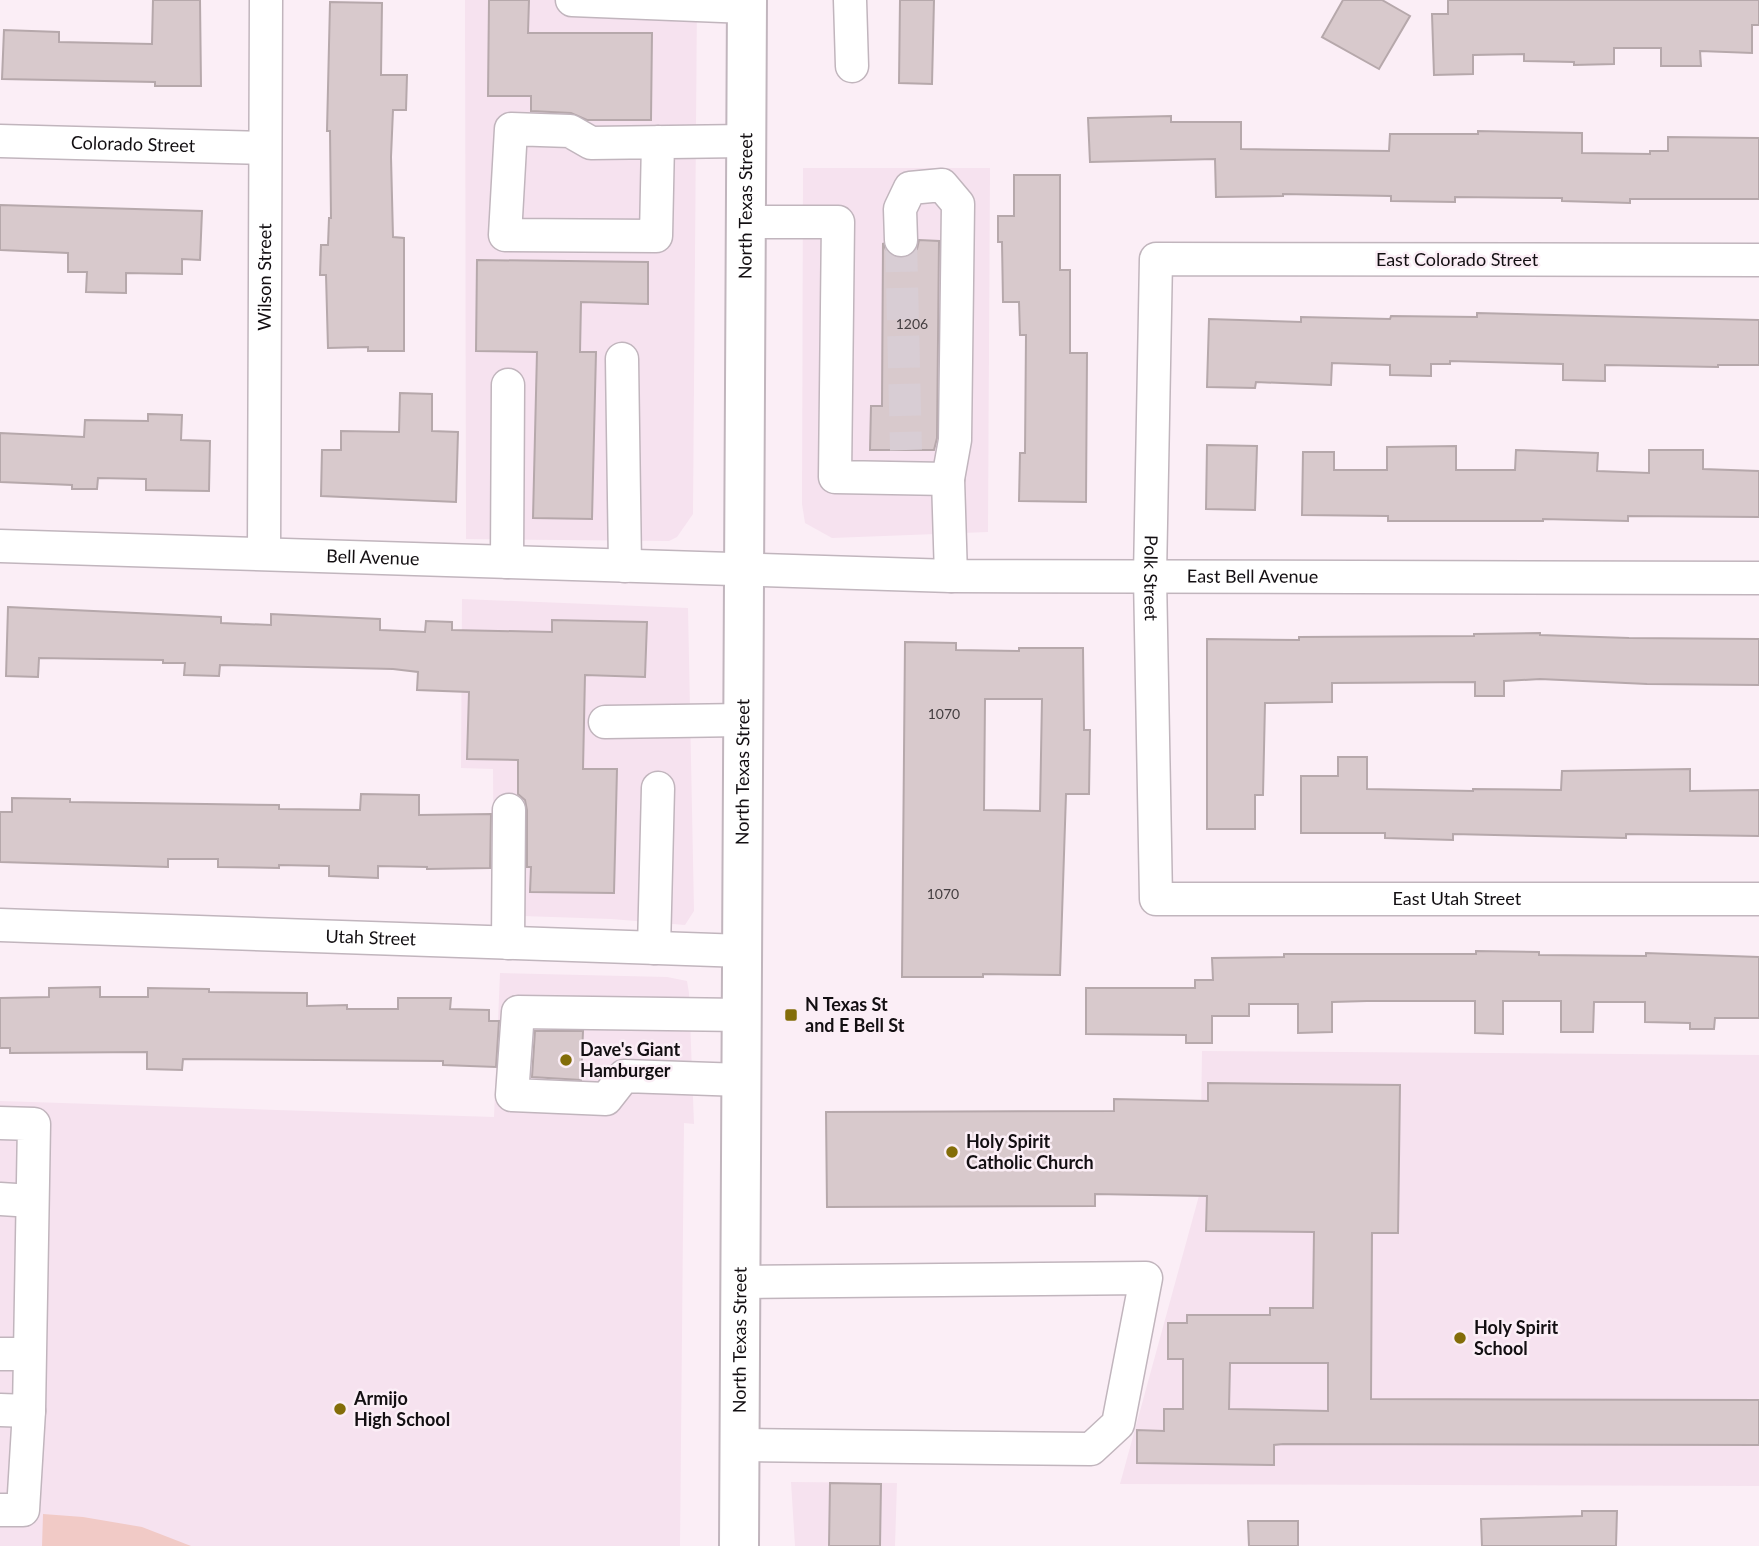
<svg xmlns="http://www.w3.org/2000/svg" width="1759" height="1546" font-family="Lato,sans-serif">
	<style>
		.built { fill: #f6e2ef }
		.park { fill: #f1cac6 }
		.building { fill: #d8c9cc; stroke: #b6a8ab; stroke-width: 2; fill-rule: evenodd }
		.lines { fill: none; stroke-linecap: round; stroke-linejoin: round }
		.minor-tunnel { stroke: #d8cdd4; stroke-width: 32; stroke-dasharray: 32 16; stroke-linecap: butt }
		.minor-casing { stroke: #c1b5bd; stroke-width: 35 }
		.major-casing { stroke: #c1b5bd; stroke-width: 42 }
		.minor { stroke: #fff; stroke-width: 32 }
		.major { stroke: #fff; stroke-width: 38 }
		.poi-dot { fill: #836d09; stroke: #fbeef6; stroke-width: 2.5 }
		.labels { text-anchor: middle; stroke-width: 5; stroke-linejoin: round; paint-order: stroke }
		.number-label { font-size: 14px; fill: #443e40 }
		.street-label { font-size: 18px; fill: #130f12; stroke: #fbeef6 }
		.poi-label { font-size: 18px; font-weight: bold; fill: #130f12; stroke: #fbeef6; text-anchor: start }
	</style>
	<rect width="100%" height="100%" fill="#fbeef6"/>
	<g class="built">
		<polygon points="465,0 697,0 693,514 677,537 669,541 466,539"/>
		<polygon points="803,168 990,168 988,532 832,538 805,523 802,504"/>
		<polygon points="462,599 688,608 694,911 685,925 611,919 494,915 493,769 461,768"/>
		<polygon points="500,973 667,977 687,981 689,993 694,1124 684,1123 680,1546 0,1546 0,1101 494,1117"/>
		<polygon points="1202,1051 1759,1055 1759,1486 1120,1484 1200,1192"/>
		<polygon points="791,1482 897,1483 895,1546 795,1546"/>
	</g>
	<polygon class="park" points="43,1514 83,1517 142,1527 191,1546 42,1546"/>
	<g class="building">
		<polygon points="153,0 200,0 201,86 155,86 155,82 2,79 4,30 59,32 59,42 152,44"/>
		<polygon points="489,0 529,0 528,33 652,33 651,120 587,120 571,113 531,111 531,96 488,96"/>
		<polygon points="900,0 934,0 932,84 899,83"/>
		<polygon points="1343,0 1382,0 1410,16 1379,69 1322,37"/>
		<polygon points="1448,0 1759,0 1759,25 1752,25 1752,53 1700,51 1701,66 1661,66 1661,48 1614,48 1614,64 1574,65 1574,62 1524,61 1524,54 1473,55 1473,74 1434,75 1432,14 1448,14"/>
		<polygon points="330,2 382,3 381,75 407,75 406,110 393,110 391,157 393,237 404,238 404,351 368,351 368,347 328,348 326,275 320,275 321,245 328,245 329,218 331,218 330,131 327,131"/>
		<polygon points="1171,116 1171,122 1241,122 1241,149 1389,151 1390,134 1478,134 1478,131 1582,133 1582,153 1650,154 1650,151 1668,151 1668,137 1759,138 1759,199 1630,199 1630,203 1562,201 1562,198 1455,197 1455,202 1391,201 1391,196 1283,194 1283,196 1216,197 1215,159 1090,162 1088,118"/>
		<polygon points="1014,175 1060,175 1060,270 1070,270 1070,353 1087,353 1086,502 1019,501 1020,453 1025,453 1026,335 1020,335 1019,302 1003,302 1002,242 998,242 998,216 1014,216"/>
		<polygon points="0,205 202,211 200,260 182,259 182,274 126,273 126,293 86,292 87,272 68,272 68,253 0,250"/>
		<polygon points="919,240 939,241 937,438 934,450 870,450 871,406 882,406 883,243 886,250 892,256 902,258 911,255 917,249"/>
		<polygon points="477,260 648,262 648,304 581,302 580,352 596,352 592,519 533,518 537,352 476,351"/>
		<polygon points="1477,313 1759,320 1759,365 1718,365 1718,367 1605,365 1605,381 1563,380 1563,364 1450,361 1450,364 1431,364 1431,376 1390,375 1390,365 1332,363 1331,385 1256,382 1255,388 1207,387 1209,319 1301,322 1301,317 1390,319 1391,316 1477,317"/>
		<polygon points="400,393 432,394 432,431 458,432 456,502 321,496 322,450 341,450 341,431 399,432"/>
		<polygon points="148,414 182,415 181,440 210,441 209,491 146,490 146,479 98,478 97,489 72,489 72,485 0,482 0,433 84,437 85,420 148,421"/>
		<polygon points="1207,445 1257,446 1255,510 1206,509"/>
		<polygon points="1456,446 1456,470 1515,470 1516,450 1598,453 1597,471 1649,473 1649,450 1703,450 1703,469 1759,471 1759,517 1628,516 1628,521 1543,519 1543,521 1388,521 1388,516 1302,515 1303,452 1334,452 1334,470 1387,470 1387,447"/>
		<polygon points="8,607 221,617 221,623 271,625 271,614 380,619 380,630 425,632 426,621 452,622 452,630 552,632 552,620 647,622 645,677 585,675 583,769 617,769 614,893 530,892 531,867 527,867 527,810 525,800 518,794 518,760 467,759 469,692 417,690 418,672 393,669 220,665 219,676 184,675 185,663 163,663 163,660 39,658 38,677 6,676"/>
		<polygon points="1540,633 1540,635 1629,638 1759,639 1759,685 1647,684 1540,679 1504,681 1504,696 1475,696 1475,682 1332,683 1332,702 1265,703 1263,795 1255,795 1255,829 1207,829 1207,639 1299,640 1299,637 1474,636 1474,634"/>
		<path d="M905,642L956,643V650L1019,651V648H1083L1084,730H1090L1089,794H1066L1060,975L983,974V977H902ZM985,699H1042L1040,811L984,810Z"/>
		<polygon points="1338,757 1367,757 1367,789 1473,791 1473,789 1561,790 1562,771 1690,769 1690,791 1759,790 1759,836 1626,834 1626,838 1453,834 1453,840 1385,838 1385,833 1301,833 1301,776 1338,776"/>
		<polygon points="361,794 419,795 419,815 491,814 490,868 427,869 427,867 378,866 378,878 329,876 329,866 279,865 279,868 218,867 218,859 168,859 168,867 0,862 0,812 12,812 12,798 70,799 70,802 279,805 279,809 360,810"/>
		<polygon points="1476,951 1539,952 1539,955 1646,956 1646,953 1759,957 1759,1018 1715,1018 1714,1029 1690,1029 1690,1023 1645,1022 1645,1002 1594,1002 1593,1032 1561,1032 1561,1001 1503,1001 1503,1034 1475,1033 1475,1001 1367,1001 1332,1002 1332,1032 1298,1033 1298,1004 1249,1004 1249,1016 1212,1016 1212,1043 1186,1043 1186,1035 1086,1034 1086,988 1195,988 1195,980 1213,980 1212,958 1284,957 1284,954 1476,954"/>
		<polygon points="100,987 100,997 148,997 148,988 209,989 209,992 307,993 307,1006 347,1005 347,1009 398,1009 398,998 451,998 450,1009 489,1010 489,1021 499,1021 496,1067 443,1065 443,1061 183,1059 182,1070 147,1069 147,1052 10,1053 10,1048 0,1048 0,998 49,997 49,988"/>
		<polygon points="535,1031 583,1031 581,1080 532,1077"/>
		<path d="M1208,1083L1400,1085L1398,1233H1372L1371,1399L1759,1400V1445L1283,1444L1274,1445V1465L1137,1463V1430L1164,1431V1409H1183V1359H1168V1323H1187V1315H1270V1308H1313L1314,1232L1206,1231L1207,1196L1095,1194V1206L827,1207L826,1112L1114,1111V1099L1208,1101ZM1230,1363H1328V1411L1229,1409Z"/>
		<polygon points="830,1483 881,1484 880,1546 829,1546"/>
		<polygon points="1582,1511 1617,1511 1616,1546 1482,1546 1481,1519 1582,1516"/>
		<polygon points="1248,1521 1298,1521 1298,1546 1249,1546"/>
	</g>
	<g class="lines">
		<polyline class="minor-tunnel" points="901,240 906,450"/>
		<defs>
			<g id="minor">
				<polyline points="572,0 747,7"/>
				<polyline points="850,0 852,66"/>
				<path id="s1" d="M0,141L265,148"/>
				<polyline points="658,142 656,236 505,235 511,129 570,131 591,143 746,141"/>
				<polyline points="745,222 838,222 835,477 948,479 951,576"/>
				<polyline points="901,240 900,209 910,188 942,185 958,204 955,440 948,479"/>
				<path id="s2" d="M1759,260L1156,259L1150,576L1156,899H1759"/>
				<polyline points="622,359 625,566"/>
				<path id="s3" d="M0,546L951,576L1759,578"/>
				<path id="s4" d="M264,553L266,0"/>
				<polyline points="507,562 508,385"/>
				<polyline points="605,722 743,720"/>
				<path id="s5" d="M0,925L743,951"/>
				<polyline points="508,943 509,810"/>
				<polyline points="654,948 658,788"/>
				<polyline points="742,1015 518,1012 512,1095 606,1099 624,1076 742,1080"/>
				<polyline points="0,1123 34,1124 29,1411 0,1410"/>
				<polyline points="0,1199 32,1201"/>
				<polyline points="0,1354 29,1354"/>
				<polyline points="739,1445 1091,1449 1118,1424 1146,1278 741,1282"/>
				<polyline points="0,1510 23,1510 29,1411"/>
			</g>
			<g id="major">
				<path id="s6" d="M739,1546L747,0"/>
			</g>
		</defs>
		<use href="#minor" class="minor-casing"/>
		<use href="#major" class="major-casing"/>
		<use href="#minor" class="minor"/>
		<use href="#major" class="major"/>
	</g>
	<g class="poi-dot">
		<rect x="784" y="1008" width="14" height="14" rx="3.5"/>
		<circle cx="566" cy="1060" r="7"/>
		<circle cx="952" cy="1152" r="7"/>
		<circle cx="1460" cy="1338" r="7"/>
		<circle cx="340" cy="1409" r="7"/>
	</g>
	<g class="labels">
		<g class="number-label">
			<text x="912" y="329">1206</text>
			<text x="944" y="719">1070</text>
			<text x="943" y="899">1070</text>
		</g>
		<g class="street-label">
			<text dy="6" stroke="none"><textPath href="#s1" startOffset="133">Colorado Street</textPath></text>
			<text dy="6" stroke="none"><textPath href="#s6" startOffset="1340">North Texas Street</textPath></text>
			<text x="1457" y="266">East Colorado Street</text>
			<text dy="6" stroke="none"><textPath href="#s4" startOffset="276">Wilson Street</textPath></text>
			<text dy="6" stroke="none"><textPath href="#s3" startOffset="373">Bell Avenue</textPath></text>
			<text dy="6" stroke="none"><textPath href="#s3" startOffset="1253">East Bell Avenue</textPath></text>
			<text dy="6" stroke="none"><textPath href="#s2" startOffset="922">Polk Street</textPath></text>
			<text dy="6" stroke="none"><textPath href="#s6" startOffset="774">North Texas Street</textPath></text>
			<text dy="6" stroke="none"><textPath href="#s2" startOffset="1544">East Utah Street</textPath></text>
			<text dy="6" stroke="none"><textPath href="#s5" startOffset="371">Utah Street</textPath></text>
			<text dy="6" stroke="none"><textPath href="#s6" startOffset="206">North Texas Street</textPath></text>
		</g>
		<g class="poi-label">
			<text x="805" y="1011">N Texas St<tspan x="805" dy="21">and E Bell St</tspan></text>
			<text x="580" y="1056">Dave's Giant<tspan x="580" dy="21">Hamburger</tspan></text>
			<text x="966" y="1148">Holy Spirit<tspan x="966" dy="21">Catholic Church</tspan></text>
			<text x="1474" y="1334">Holy Spirit<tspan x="1474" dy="21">School</tspan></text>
			<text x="354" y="1405">Armijo<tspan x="354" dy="21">High School</tspan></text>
		</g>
	</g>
</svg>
